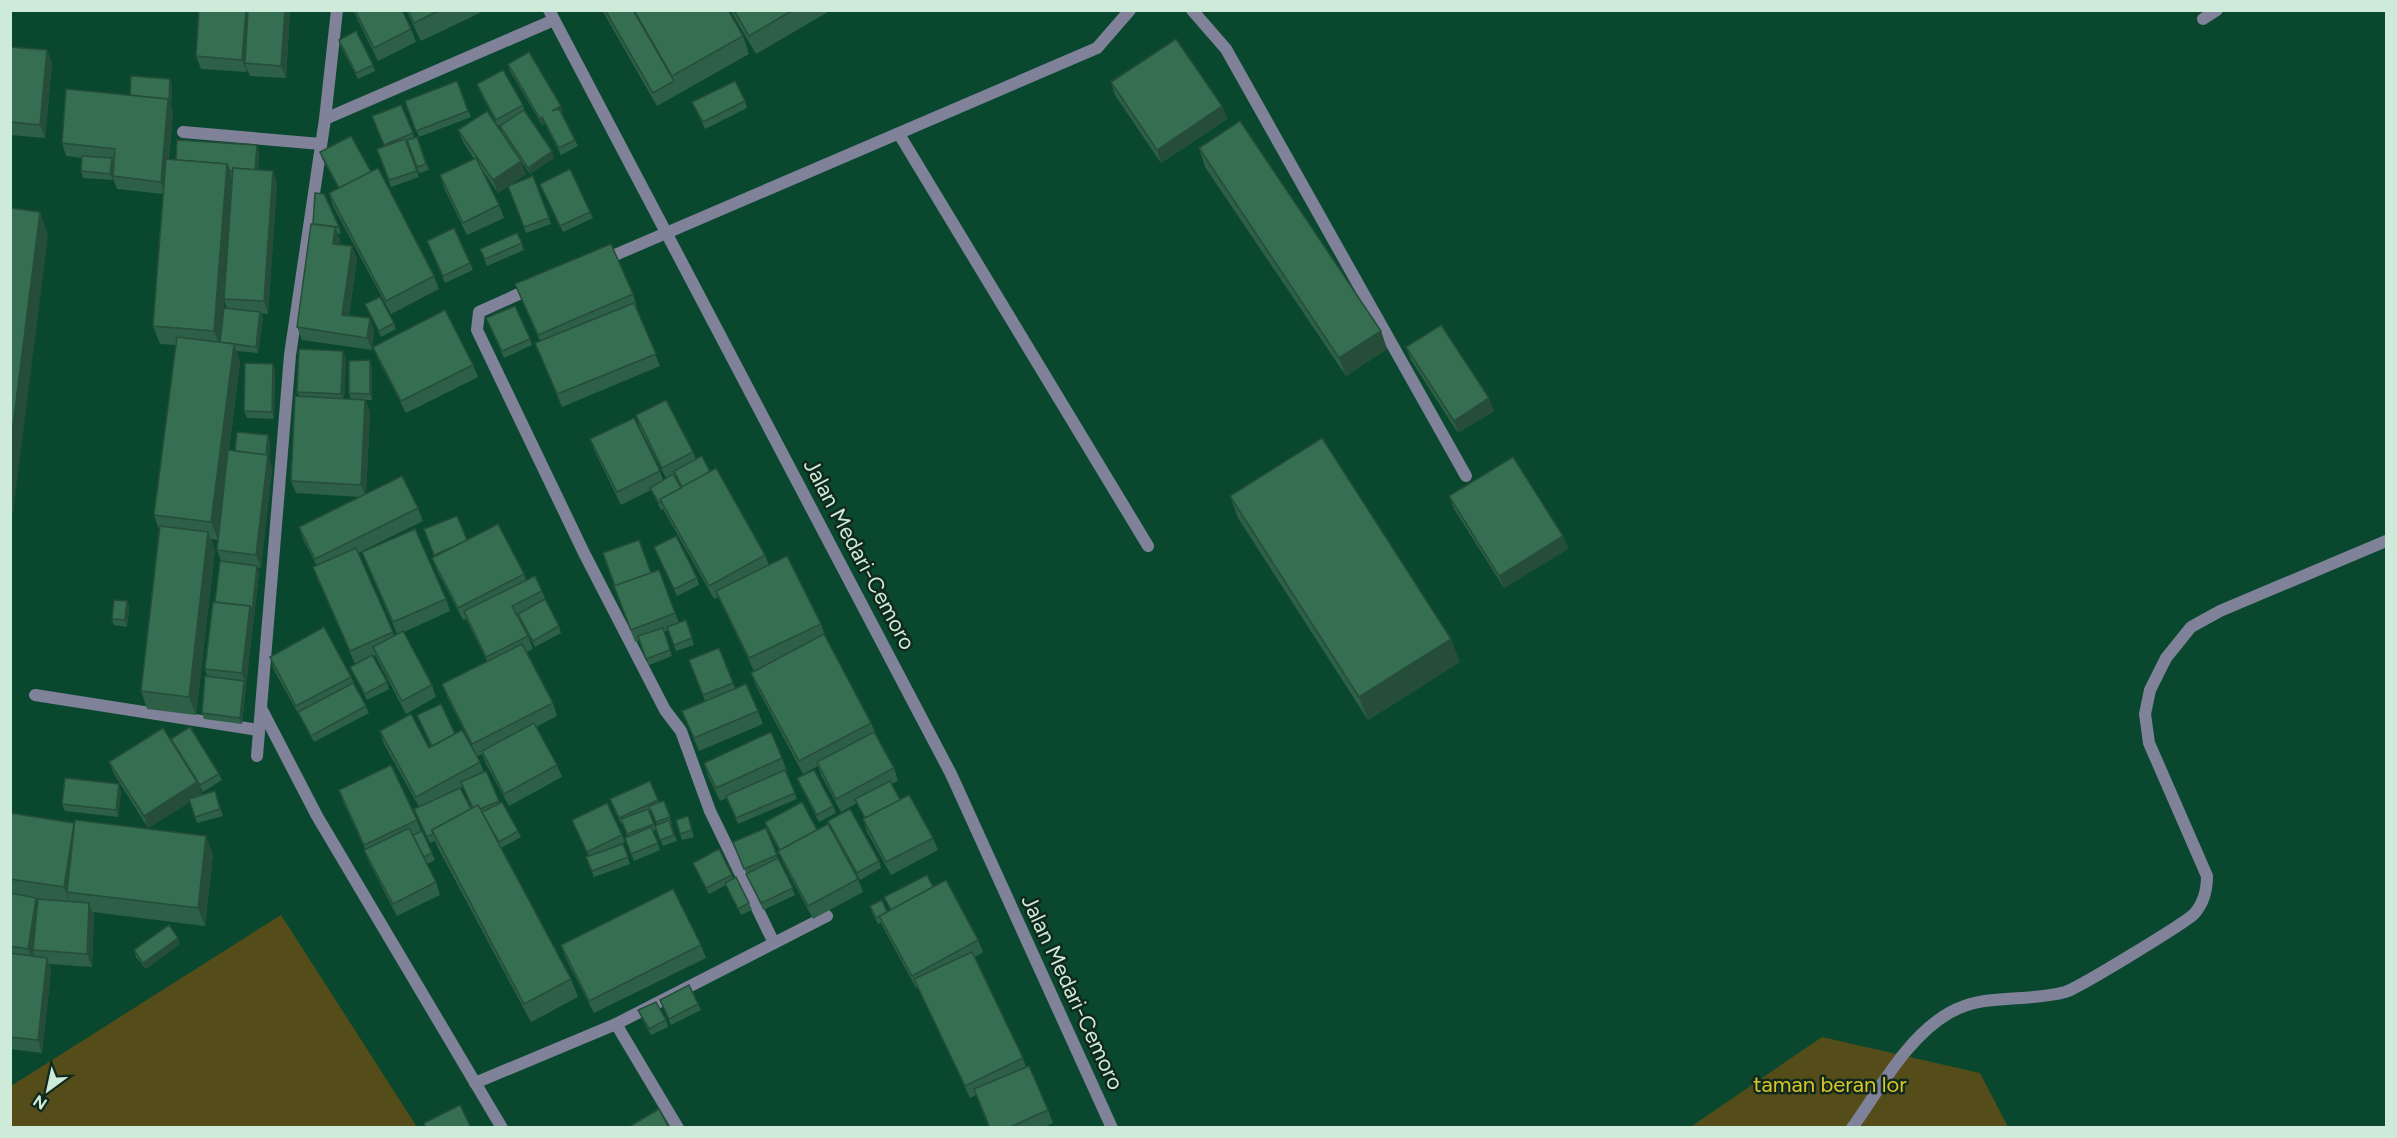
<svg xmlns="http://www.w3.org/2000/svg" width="2397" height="1138" font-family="Figtree,sans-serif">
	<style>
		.green { fill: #544c19 }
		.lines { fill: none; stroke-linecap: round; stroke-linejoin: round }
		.service { stroke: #7f8298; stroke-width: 12 }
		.minor { stroke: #7f8298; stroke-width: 12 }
		.tertiary { stroke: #7f8298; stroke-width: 12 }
		.wall { fill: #2e5f47; fill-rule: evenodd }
		.shaded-wall { fill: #264d39 }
		.building { fill: #366e52; stroke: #264d39; stroke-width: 1.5 }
		.labels { text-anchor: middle; stroke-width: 5; stroke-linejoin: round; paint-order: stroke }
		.street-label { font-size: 22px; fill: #ceebda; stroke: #11291d }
		.park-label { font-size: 22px; fill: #ddc528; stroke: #11291d }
	</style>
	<rect width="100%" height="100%" fill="#09482f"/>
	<g class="green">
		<polygon points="281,915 417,1127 11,1127 11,1086"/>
		<polygon points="1822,1037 1980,1073 2008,1127 1689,1128"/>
	</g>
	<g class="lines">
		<g class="service">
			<polyline points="1192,10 1226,49 1466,476"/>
			<polyline points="899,134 1148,546"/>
		</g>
		<g class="minor">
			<polyline points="2203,19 2217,10"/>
			<polyline points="325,119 554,20"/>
			<polyline points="183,132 321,144"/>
			<polyline points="601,261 1097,48 1130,10"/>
			<polyline points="532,288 479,312 477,330 584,553 665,710 681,731 710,811 774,943"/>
			<polyline points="35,695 258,730"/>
			<polyline points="261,708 317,816 502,1128"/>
			<polyline points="257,756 290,355 325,119 337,10"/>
			<polyline points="616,1024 678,1128"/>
			<polyline points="475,1083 616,1024 827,916"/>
			<path d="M1852,1128C1880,1089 1907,1037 1949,1013C1985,992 2026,1003 2065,992C2077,989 2185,923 2194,914C2204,903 2207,891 2207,876L2149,743L2145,714L2150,690L2166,658L2191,627L2220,611L2386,541"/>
		</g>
		<polyline class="tertiary" points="549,10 951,774 1112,1128"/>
	</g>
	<g class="wall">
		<polygon points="290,10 286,78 250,76 247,69 247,72 201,69 196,56"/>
		<polygon points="353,10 402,10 411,29 416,42 378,61"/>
		<polygon points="406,10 486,10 421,41"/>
		<polygon points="602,10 728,10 743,36 749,54 657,106"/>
		<polygon points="730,10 827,10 828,12 756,54"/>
		<polygon points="339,40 373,65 375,71 358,79 341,47"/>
		<polygon points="10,47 47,50 52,63 45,138 10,135"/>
		<polygon points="508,64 563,112 561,113 575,140 578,146 561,155 545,124 542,125 510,71"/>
		<polygon points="457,81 471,117 419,137 405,101"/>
		<polygon points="1111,82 1222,106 1227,119 1161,163 1115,95"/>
		<polygon points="477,84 523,105 524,110 554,158 530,174 502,133 500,126 507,122 498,126 479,90"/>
		<path d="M172,85L171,106L173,112L169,159L176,160L259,151L258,170L273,171L277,184L268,314L261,313L263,319L258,353L236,351L240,362L229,450L235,451L270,441L269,458L272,468L261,568L257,567L259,573L246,686L242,724L204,719L202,713L207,676L205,669L221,561L217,550L218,540L211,539L215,550L196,715L147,709L141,691L159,529L154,515L176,345L160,344L153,326L163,194L117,189L113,178V180L83,178L81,171L82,158L66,156L62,143L130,95ZM224,300L227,308L223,315Z"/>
		<polygon points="745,101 747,108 705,129 692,102"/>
		<polygon points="401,105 414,137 417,137 429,170 419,173 408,143 407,143 419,177 391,187 377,149 384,146 372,116"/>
		<polygon points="458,130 526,174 498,193 481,168 499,205 504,218 467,235 444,188 440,175 474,159 463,142"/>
		<polygon points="1199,148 1381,331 1387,349 1346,376 1205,167"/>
		<polygon points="320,152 371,172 434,276 439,289 391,314 333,206 329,193 339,188 322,159"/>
		<polygon points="533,176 551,224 526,233 508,186"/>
		<polygon points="540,184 590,212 593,218 563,232"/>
		<polygon points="313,224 339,227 341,234 337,233 340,240 339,244 357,259 349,316 370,318 374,331 372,350 302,340 297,327"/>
		<polygon points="517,233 524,250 487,266 480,249"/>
		<polygon points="427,241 470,263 473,270 445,283"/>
		<polygon points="515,284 633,294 637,307 636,307 660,366 562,407 535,343 540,341 520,297"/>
		<polygon points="365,304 394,323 396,329 381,337"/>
		<polygon points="486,318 530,339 532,345 504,358"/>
		<polygon points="373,347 473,365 478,377 406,413 378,359"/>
		<polygon points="1406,347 1494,411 1458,433 1411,360"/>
		<polygon points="346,357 344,399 351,399 349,393 372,367 372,400 365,400 370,412 366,494 418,508 423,521 358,553 394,636 397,634 367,565 362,552 446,599 450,611 404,632 432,685 436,697 406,714 375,655 373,656 387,682 389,689 367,700 353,673 350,667 361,661 355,664 318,580 313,567 317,566 303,539 299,527 360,497 296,493 291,481 299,396 297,392"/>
		<polygon points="275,370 274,419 247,418 244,411"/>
		<path d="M636,415L693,452L696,459L710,472L765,555L769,565L821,624L825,636L871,723L876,735L894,768L898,781L891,784L900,800L933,838L938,850L891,875L867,832L863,819L865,818L857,803L841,812L821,775L818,766L803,774L756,686L751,673L768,664L754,671L718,597L714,599L663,509L661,510L651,490L621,505L595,452L590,439L660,471L663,480L666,478L640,428ZM675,476H676L682,487L681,488Z"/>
		<polygon points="1230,496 1460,662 1368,720 1238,518"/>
		<polygon points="1449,496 1563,536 1568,549 1504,588 1454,509"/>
		<path d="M424,529L467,540L524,574L526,580L542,591L546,601L559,626L561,633L535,647L519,618L528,636L533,649L527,652L553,703L557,716L536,727L557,765L562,777L509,806L486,764L482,754L477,756L484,772L486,771L499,803L518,831L521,837L501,848L571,979L578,997L531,1022L438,848L435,841L430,843L414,809L419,807L384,744L380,731L429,748L431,747L417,715L455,734L476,754L447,697L442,684L487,661L466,619L463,620L437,571L432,558L435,557ZM463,787L472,809H471L460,789Z"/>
		<polygon points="654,547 697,578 699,585 677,596"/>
		<polygon points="659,570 679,623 686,620 694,645 676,651 668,630 664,632 672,656 649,665 640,640 635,642 614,586"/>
		<polygon points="127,601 129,607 127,627 114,625 112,619"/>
		<polygon points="719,648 735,688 758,711 763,724 699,751 682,711 705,701 689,660"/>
		<polygon points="270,657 351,677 369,713 314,742 274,670"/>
		<polygon points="171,739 219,774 222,780 203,792 198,784 202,795 217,797 223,816 197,823 190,802 148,828 114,774 109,762 173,744"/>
		<polygon points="782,758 787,771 786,771 797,799 738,824 727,798 720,801 708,776 704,763"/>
		<polygon points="797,778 833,806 836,813 819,822 800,785"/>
		<polygon points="650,781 659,802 664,801 672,824 671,824 677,841 663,846 655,826 657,825 651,811 649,812 656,830 653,831 660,850 634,861 625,838 628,837 623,823 621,824 610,799"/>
		<polygon points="339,790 417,820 421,831 435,860 427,864 436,882 440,895 397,916 369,862 364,850 365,849 343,802"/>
		<polygon points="121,791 118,817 65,811 62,804"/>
		<polygon points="10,813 74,823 75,826 213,854 205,926 93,912 94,916 92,967 49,964 51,971 42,1053 10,1049"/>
		<polygon points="688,816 694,837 682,840 680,834"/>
		<polygon points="572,820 622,835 625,842 608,849 623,844 630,864 594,877 586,857 589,856"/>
		<polygon points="828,821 879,861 881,868 860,880 830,827"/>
		<polygon points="765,822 817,830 858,879 863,892 813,919 783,863 778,851 779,850 767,828"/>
		<polygon points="766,828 779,862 795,895 763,910 749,880 733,842"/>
		<polygon points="693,863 732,875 734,879 749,903 752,910 741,915 726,885 709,894"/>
		<polygon points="933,887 978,940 983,952 975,957 1023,1058 1026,1067 1048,1110 1053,1123 1042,1128 989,1128 976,1095 970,1098 918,988 916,988 884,929 881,923 878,924 872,913 870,906 887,912 890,910 884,897"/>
		<polygon points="180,944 146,969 136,957 134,950"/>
		<polygon points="561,945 701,945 706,958 594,1013 565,957"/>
		<polygon points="660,1000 698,1004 701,1010 671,1025"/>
		<polygon points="638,1010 666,1020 668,1027 651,1035 641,1017"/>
	</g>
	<g class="shaded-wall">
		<polygon points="246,10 252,10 245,63 247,69 247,72 242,60"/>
		<polygon points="285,10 290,10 286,78 281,66"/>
		<polygon points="47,50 52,63 45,138 40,125"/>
		<polygon points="170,79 172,85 171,106 173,112 165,194 161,182"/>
		<polygon points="561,106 563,112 555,118 552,111"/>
		<polygon points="1222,106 1227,119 1161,163 1157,150"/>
		<polygon points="542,117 545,124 542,125 540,119"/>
		<polygon points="257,145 259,151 258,179 255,173"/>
		<polygon points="552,151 554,158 530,174 528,168"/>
		<polygon points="112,158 114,164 113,180 110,174"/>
		<polygon points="521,161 526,174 498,193 493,180"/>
		<polygon points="227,164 233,182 221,349 214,331"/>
		<polygon points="273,171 277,184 268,314 264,301"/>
		<polygon points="40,212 48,235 10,537 10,449"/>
		<polygon points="335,227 340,240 337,256 333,244"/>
		<polygon points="352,246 357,259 347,327 342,315"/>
		<polygon points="260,312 263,319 258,353 256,347"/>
		<polygon points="370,318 374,331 372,350 367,338"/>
		<polygon points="1381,331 1387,349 1346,376 1339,358"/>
		<polygon points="234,344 240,362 218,540 211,522"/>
		<polygon points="343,351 346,357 344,400 341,394"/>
		<polygon points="370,360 372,367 372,400 370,394"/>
		<polygon points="273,364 275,370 274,419 272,412"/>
		<polygon points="1489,398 1494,411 1458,433 1454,421"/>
		<polygon points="365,400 370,412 366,497 361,485"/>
		<polygon points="268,435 270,441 269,458 272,468 261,568 256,555"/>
		<polygon points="208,532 215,550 196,715 189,697"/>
		<polygon points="1563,536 1568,549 1504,588 1499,576"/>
		<polygon points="257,566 259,573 246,686 242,673 250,606"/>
		<polygon points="127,601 129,607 127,627 125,620"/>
		<polygon points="1451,639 1460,662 1368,720 1359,697"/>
		<polygon points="244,681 246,687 242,724 240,718"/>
		<polygon points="197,782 202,795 148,828 144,816"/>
		<polygon points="119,784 121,791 118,817 116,810"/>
		<polygon points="74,823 80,841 67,892 71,905 64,887"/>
		<polygon points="206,836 213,854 205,926 198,908"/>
		<polygon points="36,898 41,910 33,950 34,954 33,962 28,949"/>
		<polygon points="89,903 94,916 92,967 87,954"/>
		<polygon points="178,938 180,944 146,969 143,963"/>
		<polygon points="47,958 51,971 42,1053 38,1040"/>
	</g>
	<g class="building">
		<polygon points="199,10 246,10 242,60 196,56"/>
		<polygon points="248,10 285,10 281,66 245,63"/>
		<polygon points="355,10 402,10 411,29 374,48"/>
		<polygon points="408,10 440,10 414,23"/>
		<polygon points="605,10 633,10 674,81 653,93"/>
		<polygon points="634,10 728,10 743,36 672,76"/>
		<polygon points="734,10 793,10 749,36"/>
		<polygon points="356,31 373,65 356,73 339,40"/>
		<polygon points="1176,39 1222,106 1157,150 1111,82"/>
		<polygon points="10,47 47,50 40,125 10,122"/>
		<polygon points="529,52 561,106 552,111 559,109 575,140 559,148 542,117 540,119 508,64"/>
		<polygon points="503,70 523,105 496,120 477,84"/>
		<polygon points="131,76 170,79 169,100 130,95"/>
		<polygon points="457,81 468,111 416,131 405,101"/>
		<polygon points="735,81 745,101 703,122 692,102"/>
		<polygon points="66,89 168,99 161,182 113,176 115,149 62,143"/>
		<polygon points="401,105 413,133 384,145 372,116"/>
		<polygon points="524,110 552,151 528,168 500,126"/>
		<polygon points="487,111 521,161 493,180 458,130"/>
		<polygon points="1240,121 1381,331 1339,358 1199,148"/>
		<polygon points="351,136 371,172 339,188 320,152"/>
		<polygon points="417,137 426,164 417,167 407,140"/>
		<polygon points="405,139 417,171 389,180 377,149"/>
		<polygon points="177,140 257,145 255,170 233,168 232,172 230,171 227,164 176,160"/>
		<polygon points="82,156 112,158 110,174 81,171"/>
		<polygon points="476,158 499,205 463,223 440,175"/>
		<polygon points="166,159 227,164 214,331 153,326"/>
		<polygon points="233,168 273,171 264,301 224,299"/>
		<polygon points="378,168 434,276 386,301 329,193"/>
		<polygon points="570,169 590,212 560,226 540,184"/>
		<polygon points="533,176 549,218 524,227 508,186"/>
		<polygon points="315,193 324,194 339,227 313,224"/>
		<polygon points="10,208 40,212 10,449"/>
		<polygon points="311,224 335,227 333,244 352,246 342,315 370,318 367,338 297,327"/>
		<polygon points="454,228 470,263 443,276 427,241"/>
		<polygon points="517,233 522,243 485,259 480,249"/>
		<polygon points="611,244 633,294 538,335 515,284"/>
		<polygon points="380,297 394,323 379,331 365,304"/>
		<polygon points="634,303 656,354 557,394 535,343"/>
		<polygon points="515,306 530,339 502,351 486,318"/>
		<polygon points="224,308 260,312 256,347 220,342"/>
		<polygon points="445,310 473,365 401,401 373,347"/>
		<polygon points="1441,325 1489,398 1454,421 1406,347"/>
		<polygon points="177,337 234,344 211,522 154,515"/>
		<polygon points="299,349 343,351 341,394 297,392"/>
		<polygon points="370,360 370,394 349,393 349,361"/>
		<polygon points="245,363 273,364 272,412 244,411"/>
		<polygon points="295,396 365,400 361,485 291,481"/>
		<polygon points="666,400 693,452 662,468 636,415"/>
		<polygon points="634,418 660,471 617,492 590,439"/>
		<polygon points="237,432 268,435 266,455 235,451"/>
		<polygon points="1322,438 1451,639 1359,697 1230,496"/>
		<polygon points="228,450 268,455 256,555 217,550"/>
		<polygon points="702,456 710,472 682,487 674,471"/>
		<polygon points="1513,457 1563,536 1499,576 1449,496"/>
		<polygon points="716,468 765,555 709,586 660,499"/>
		<polygon points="673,474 681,488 660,499 661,502 659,503 650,488"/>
		<polygon points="402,476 418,508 315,559 299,527"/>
		<polygon points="457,516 467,540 455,546 434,555 424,529"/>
		<polygon points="498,524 524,574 458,608 432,558"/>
		<polygon points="160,526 208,532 189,697 141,691"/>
		<polygon points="415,529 446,599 393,622 362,552"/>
		<polygon points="676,536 697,578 674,589 654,547"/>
		<polygon points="639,540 651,573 615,586 603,553"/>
		<polygon points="356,548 393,632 350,651 313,567"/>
		<polygon points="787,556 821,624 749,658 716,591"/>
		<polygon points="220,561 257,566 252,612 250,606 215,602"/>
		<polygon points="659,570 675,613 631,630 614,586"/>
		<polygon points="535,576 542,591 512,606 528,636 486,657 464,611"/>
		<polygon points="545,599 559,626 533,641 518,614"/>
		<polygon points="114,600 127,601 125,620 112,619"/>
		<polygon points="213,602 250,606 242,673 205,669"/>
		<polygon points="686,620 692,638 674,645 667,627"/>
		<polygon points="324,627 351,677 296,706 270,657"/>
		<polygon points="663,628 670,650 646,659 638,636"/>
		<polygon points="403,631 432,685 402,701 373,647"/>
		<polygon points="824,634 871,723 799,761 751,673"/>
		<polygon points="522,644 553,703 472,744 442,684"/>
		<polygon points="719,648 733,683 703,695 689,660"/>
		<polygon points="372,655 387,682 365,694 350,667"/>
		<polygon points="205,676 244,681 240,718 202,713"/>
		<polygon points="353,683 366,706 311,736 298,712"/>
		<polygon points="746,684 758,711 694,738 682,711"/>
		<polygon points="441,704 455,734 432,746 417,715"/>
		<polygon points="411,714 429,748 462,730 480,762 416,797 380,731"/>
		<polygon points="534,723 557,765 504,794 482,751"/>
		<polygon points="190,727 219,774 200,785 171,739"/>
		<polygon points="163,728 197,782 144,816 109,762"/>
		<polygon points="771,732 782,758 716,788 704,763"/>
		<polygon points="874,732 894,768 836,799 817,762"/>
		<polygon points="391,765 417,820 364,845 339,790"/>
		<polygon points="785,770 795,793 736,818 726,796"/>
		<polygon points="814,770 833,806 817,815 797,778"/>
		<polygon points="486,771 499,801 480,809 478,805 473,808 461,782"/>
		<polygon points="65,778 119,784 116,810 62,804"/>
		<polygon points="650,781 658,800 619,818 610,799"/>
		<polygon points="890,781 900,800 865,818 855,799"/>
		<polygon points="460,788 471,809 432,830 433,834 427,837 414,809"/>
		<polygon points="215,791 220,809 195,817 189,799"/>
		<polygon points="909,795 933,838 886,862 863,819"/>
		<polygon points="664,801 670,817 656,822 649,806"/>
		<polygon points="502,802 518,831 499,842 482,812"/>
		<polygon points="802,802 817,830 780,850 765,822"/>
		<polygon points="607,803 622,835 587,852 572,820"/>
		<polygon points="478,805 571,979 524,1004 432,830"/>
		<polygon points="648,809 654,824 627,834 621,819"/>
		<polygon points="850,809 879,861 857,873 828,821"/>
		<polygon points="10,813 74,823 64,887 10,879"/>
		<polygon points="688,816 692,830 680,834 676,820"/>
		<polygon points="75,820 206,836 198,908 67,892"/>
		<polygon points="669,820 674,835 660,840 655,826"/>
		<polygon points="828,824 858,879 808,906 778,851"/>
		<polygon points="651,827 658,843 631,854 625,838"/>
		<polygon points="409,828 436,882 393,904 364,850"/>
		<polygon points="766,828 777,855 744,869 733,842"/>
		<polygon points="422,831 432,853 424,857 413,835"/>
		<polygon points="623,844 628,857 592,871 586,857"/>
		<polygon points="719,849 732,875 706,888 693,863"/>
		<polygon points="778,858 793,888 761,903 746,874"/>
		<polygon points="927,875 933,887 891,910 884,897"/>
		<polygon points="736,877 749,903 738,909 725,883"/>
		<polygon points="946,880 978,940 912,976 879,916"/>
		<polygon points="673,889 701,945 589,1001 561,945"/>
		<polygon points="10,893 36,898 28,949 10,946"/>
		<polygon points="38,899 89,903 87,954 33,950"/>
		<polygon points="882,900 887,912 876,918 870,906"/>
		<polygon points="169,925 178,938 143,963 134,950"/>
		<polygon points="972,952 1023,1058 965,1086 914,979"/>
		<polygon points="10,953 47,958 38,1040 10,1037"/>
		<polygon points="689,985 698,1004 669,1019 660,1000"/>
		<polygon points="656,1002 666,1020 649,1029 638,1010"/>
		<polygon points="1029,1066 1048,1110 1008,1128 990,1128 974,1089"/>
		<polygon points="460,1105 471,1128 426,1128 424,1123"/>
		<polygon points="659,1109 669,1128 627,1128"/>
	</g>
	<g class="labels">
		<g class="street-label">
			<text transform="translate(860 554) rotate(62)" y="8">Jalan Medari-Cemoro</text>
			<text transform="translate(1073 992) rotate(65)" y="8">Jalan Medari-Cemoro</text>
		</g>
		<g class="park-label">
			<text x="1830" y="1092">taman beran lor</text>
		</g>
	</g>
	<rect width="2397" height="1138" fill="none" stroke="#ceebda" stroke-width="24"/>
	<g transform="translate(48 1090) rotate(213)" stroke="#11291d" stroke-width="4.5" paint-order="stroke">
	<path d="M0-4.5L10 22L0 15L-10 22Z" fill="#ceebda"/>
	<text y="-9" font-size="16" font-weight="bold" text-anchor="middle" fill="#ceebda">N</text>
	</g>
</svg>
